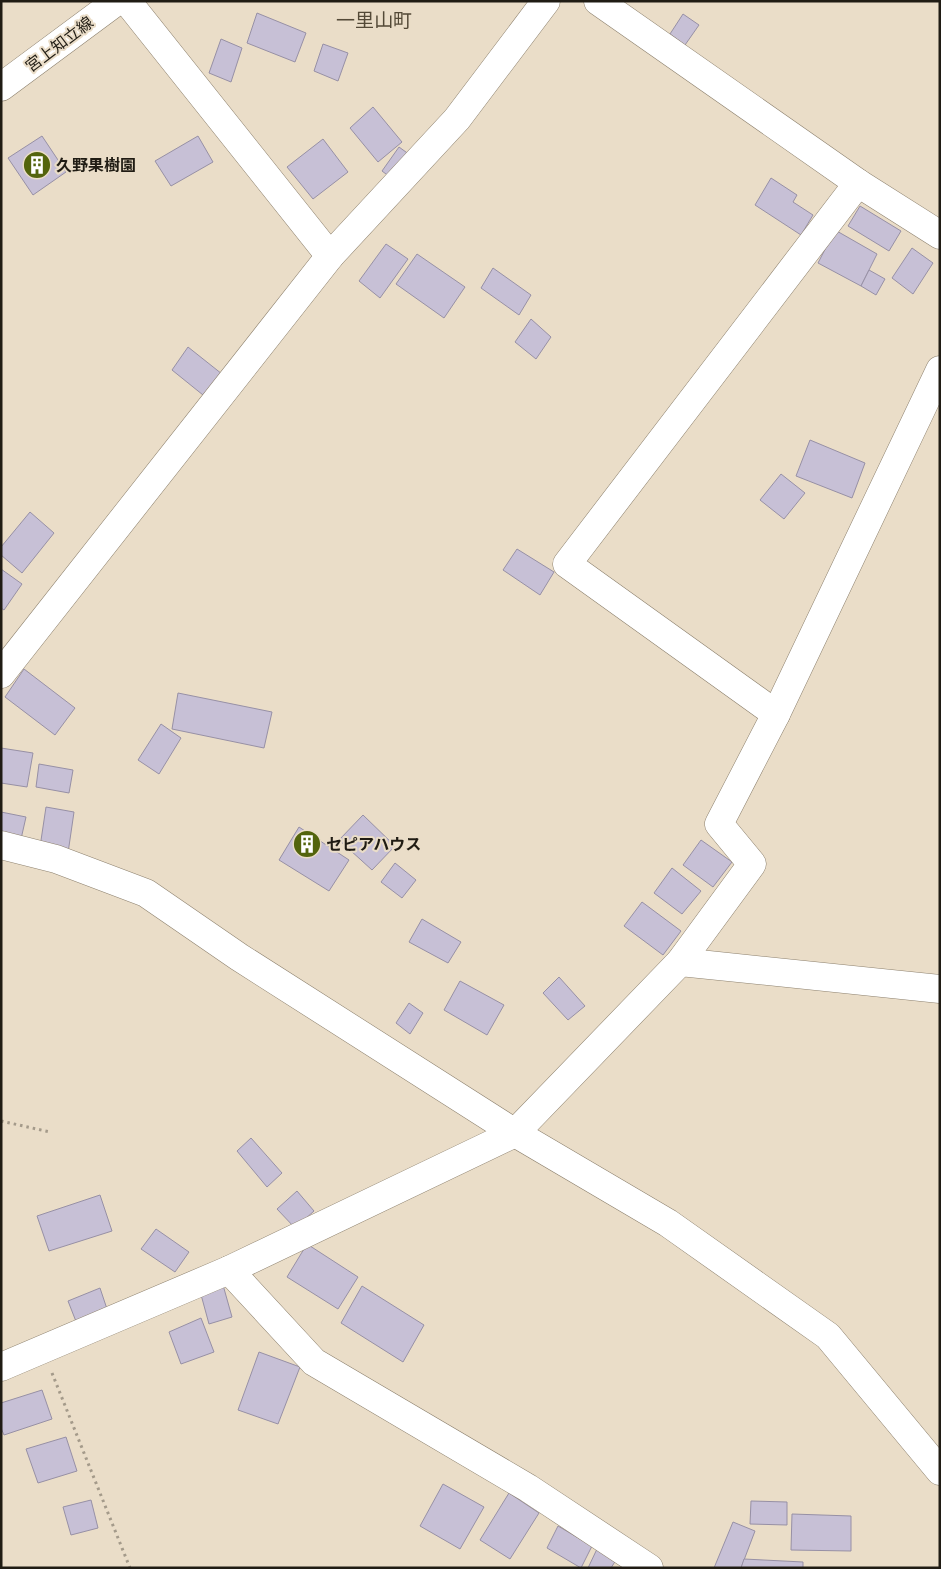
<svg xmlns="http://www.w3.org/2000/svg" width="941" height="1569" font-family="'Archivo Narrow','Noto Sans JP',sans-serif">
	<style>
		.building { fill: #c7c0d6; stroke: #9790a5 }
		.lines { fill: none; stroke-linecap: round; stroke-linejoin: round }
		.street-casing { stroke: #8d816e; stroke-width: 29 }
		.secondary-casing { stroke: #8d816e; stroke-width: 29 }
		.path { stroke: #a49a8a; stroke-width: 3; stroke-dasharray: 2.5 4; stroke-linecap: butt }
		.street { stroke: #fff; stroke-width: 28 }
		.secondary { stroke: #fff; stroke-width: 28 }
		.labels { text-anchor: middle; stroke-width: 4; stroke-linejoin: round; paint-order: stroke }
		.street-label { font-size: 16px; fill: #201c14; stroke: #eaddc8 }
		.poi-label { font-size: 16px; font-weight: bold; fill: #201c14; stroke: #eaddc8; text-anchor: start }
		.quarter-label { font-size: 19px; fill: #534937; stroke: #eaddc8 }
	</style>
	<rect width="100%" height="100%" fill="#eaddc8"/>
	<g class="building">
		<polygon points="257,13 306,33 295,62 247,43"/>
		<polygon points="683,14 699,25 685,45 670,34"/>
		<polygon points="221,39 242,48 231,82 209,73"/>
		<polygon points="323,44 348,53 338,81 314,71"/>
		<polygon points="373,107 402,142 378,162 350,128"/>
		<polygon points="42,136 66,172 33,195 8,158"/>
		<polygon points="198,136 213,162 171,186 155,161"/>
		<polygon points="323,139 348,172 313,199 287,167"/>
		<polygon points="399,147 410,155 394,180 382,171"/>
		<polygon points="771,178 797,195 793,202 813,215 801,235 755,205"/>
		<polygon points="860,206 901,231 889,251 848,226"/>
		<polygon points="835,230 877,254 861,286 818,263"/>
		<polygon points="386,244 408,259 380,298 359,281"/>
		<polygon points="912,248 933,263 913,294 892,278"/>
		<polygon points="417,254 465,287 444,318 396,284"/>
		<polygon points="493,268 531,295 519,315 481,288"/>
		<polygon points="869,270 885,279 876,295 861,286"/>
		<polygon points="531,319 551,337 536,359 515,342"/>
		<polygon points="188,347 222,374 203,395 172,370"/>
		<polygon points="810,440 865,463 852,498 796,476"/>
		<polygon points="781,474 805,493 784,519 760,500"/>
		<polygon points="30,512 54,533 22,573 1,555 1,547"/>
		<polygon points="517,549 554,572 540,595 503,570"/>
		<polygon points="1,569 22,584 4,610 1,608"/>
		<polygon points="24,669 75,708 55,735 5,697"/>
		<polygon points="178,693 272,712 264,748 172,729"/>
		<polygon points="161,724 181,738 159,774 138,760"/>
		<polygon points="1,748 33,753 27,787 1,783"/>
		<polygon points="39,764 73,770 69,793 36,787"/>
		<polygon points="46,807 74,812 68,853 40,847"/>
		<polygon points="1,812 26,817 21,839 1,835"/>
		<polygon points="363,815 395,846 372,870 339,840"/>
		<polygon points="299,827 349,860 329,891 279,860"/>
		<polygon points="701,840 732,862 713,887 683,865"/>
		<polygon points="395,863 416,880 402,898 381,882"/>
		<polygon points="672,868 701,891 682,914 654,893"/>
		<polygon points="642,902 681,931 663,955 624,926"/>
		<polygon points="422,919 461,942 448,963 409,942"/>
		<polygon points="559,977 585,1006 568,1020 543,993"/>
		<polygon points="460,981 504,1005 487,1035 444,1010"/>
		<polygon points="409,1003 423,1013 410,1034 396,1023"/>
		<polygon points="251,1138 282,1173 267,1187 237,1151"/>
		<polygon points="297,1191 314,1211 295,1228 277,1209"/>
		<polygon points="100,1195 112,1231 49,1251 37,1216"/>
		<polygon points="156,1229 189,1252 175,1272 141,1249"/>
		<polygon points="307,1244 358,1277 338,1309 287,1277"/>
		<polygon points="223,1285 232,1317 209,1324 200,1291"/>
		<polygon points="362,1286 424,1325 403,1362 341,1323"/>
		<polygon points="100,1288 108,1312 77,1324 68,1301"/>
		<polygon points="201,1318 214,1352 181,1364 169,1332"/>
		<polygon points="259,1352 300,1367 278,1424 238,1410"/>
		<polygon points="42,1390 52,1419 4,1435 1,1428 1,1403"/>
		<polygon points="66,1437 77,1471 38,1483 26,1449"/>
		<polygon points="443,1484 484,1507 460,1549 420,1526"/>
		<polygon points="509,1493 539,1513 510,1559 480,1540"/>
		<polygon points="91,1500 98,1528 71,1535 63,1507"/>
		<polygon points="751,1501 787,1502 787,1525 750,1524"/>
		<polygon points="792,1514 851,1516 851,1551 791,1550"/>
		<polygon points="733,1522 755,1531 741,1568 714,1568"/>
		<polygon points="558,1526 592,1546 581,1568 547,1548"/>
		<polygon points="597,1549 616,1560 611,1568 588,1568"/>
		<polygon points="744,1559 803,1562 803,1568 741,1568"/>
	</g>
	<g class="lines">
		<defs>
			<g id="street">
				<polyline points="127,1 330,256"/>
				<polyline points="598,1 858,183 940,235"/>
				<polyline points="1,674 330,256 457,119 546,1"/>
				<polyline points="776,714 567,564 858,183"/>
				<polyline points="1,845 56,859 146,893 239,957 515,1133 668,1223 828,1336 940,1471"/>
				<polyline points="680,962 940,989"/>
				<polyline points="229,1270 314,1362 528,1488 649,1568"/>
				<polyline points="1,1367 229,1270 515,1133 680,962 752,864 719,824 776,714 940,370"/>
			</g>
			<polyline id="secondary" points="1,87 117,1"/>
		</defs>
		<use href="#street" class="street-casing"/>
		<use href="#secondary" class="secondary-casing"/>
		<g class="path">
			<polyline points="1,1121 50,1132"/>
			<polyline points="52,1373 130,1568"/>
		</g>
		<use href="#street" class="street"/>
		<use href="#secondary" class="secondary"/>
	</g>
	<defs>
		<symbol id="building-disc" viewBox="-11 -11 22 22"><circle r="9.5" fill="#53640d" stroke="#eaddc8"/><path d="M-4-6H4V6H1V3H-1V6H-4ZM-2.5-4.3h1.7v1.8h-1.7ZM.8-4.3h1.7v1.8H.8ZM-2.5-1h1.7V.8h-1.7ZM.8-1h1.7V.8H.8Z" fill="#fff"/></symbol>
	</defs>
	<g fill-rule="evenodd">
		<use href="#building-disc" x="21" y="149" width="32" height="32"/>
		<use href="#building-disc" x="291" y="828" width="32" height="32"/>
	</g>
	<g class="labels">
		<g class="street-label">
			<text transform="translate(59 44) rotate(-37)" y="6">宮上知立線</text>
		</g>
		<g class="poi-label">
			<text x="56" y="171">久野果樹園</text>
			<text x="326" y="850">セピアハウス</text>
		</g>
		<g class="quarter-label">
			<text x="374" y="27">一里山町</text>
		</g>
	</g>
	<rect width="941" height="1569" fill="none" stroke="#201c14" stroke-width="5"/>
</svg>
